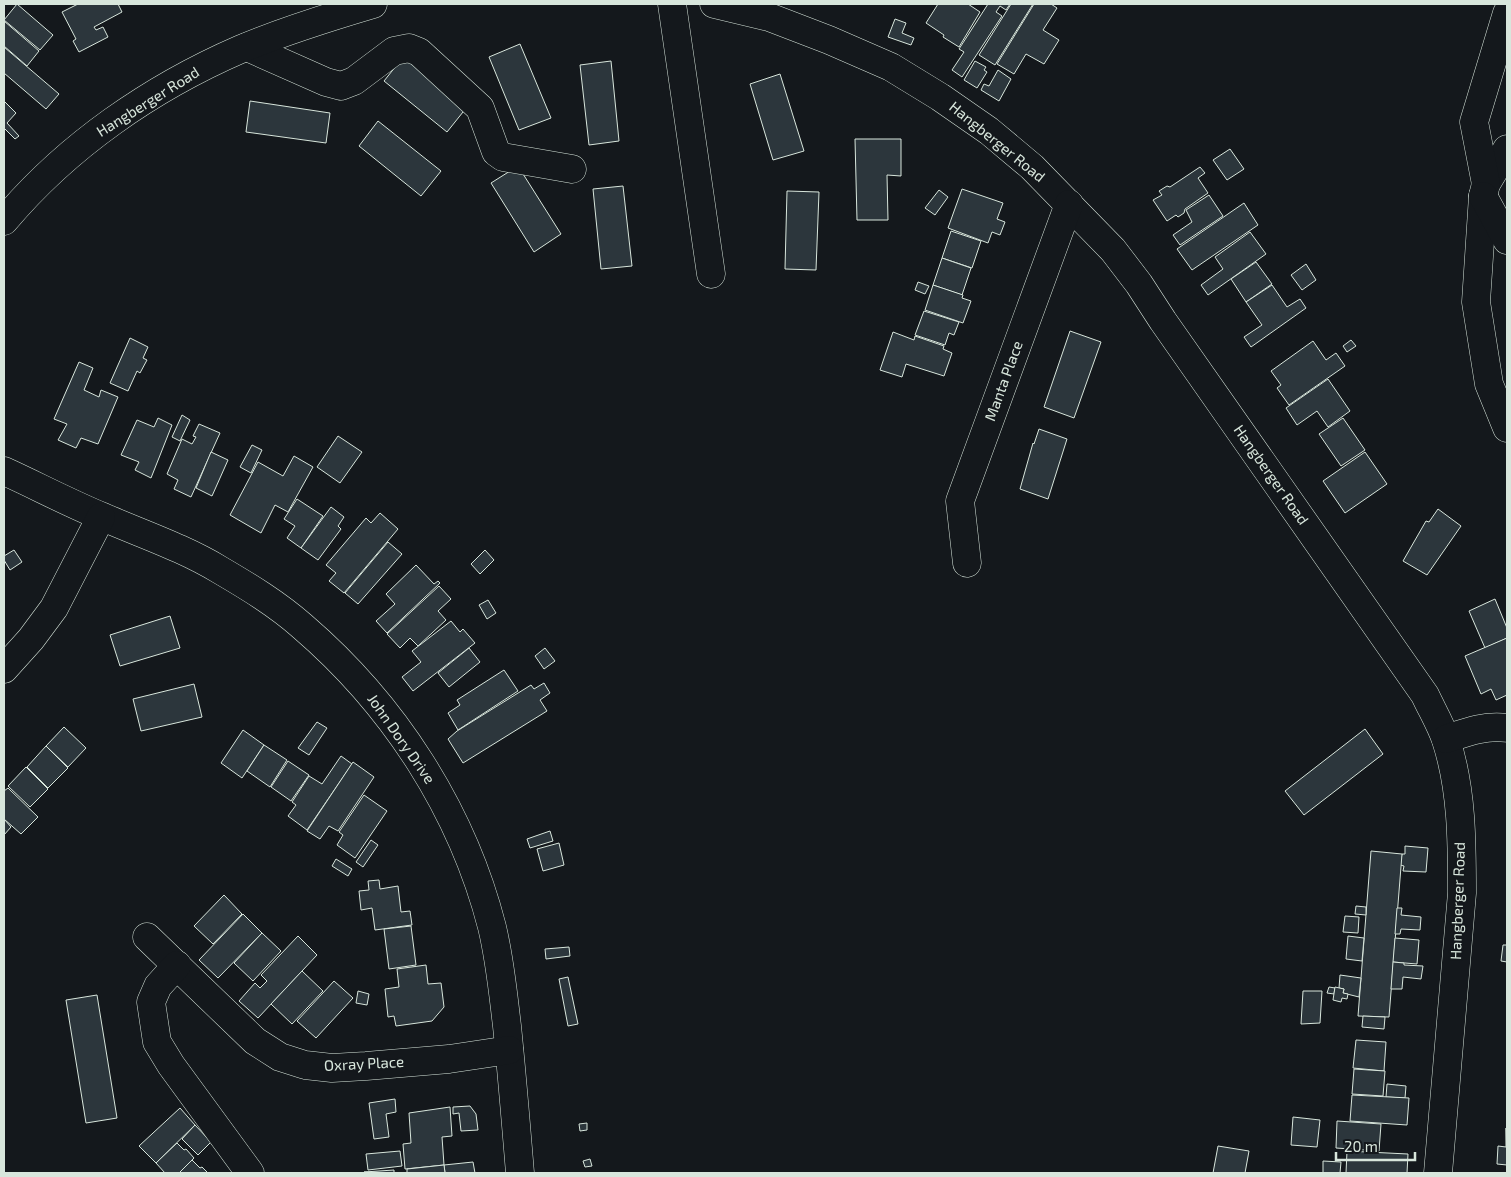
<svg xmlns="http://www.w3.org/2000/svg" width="1511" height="1177" font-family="'Exo 2',sans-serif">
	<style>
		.building { fill: #2c363c; stroke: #d8e6dc }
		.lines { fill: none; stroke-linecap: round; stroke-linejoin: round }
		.minor-casing { stroke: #d8e6dc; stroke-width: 29 }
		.minor { stroke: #14181c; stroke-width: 28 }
		.labels { text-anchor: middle; stroke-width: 4; stroke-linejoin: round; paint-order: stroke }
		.street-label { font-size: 15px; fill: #d8e6dc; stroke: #14181c }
	</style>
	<rect width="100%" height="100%" fill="#14181c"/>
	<g class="building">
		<polygon points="17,4 53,35 40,50 4,20"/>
		<polygon points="78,4 118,4 122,12 94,27 96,30 103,27 108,37 79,52 73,41 76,39 62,12"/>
		<polygon points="938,4 968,4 980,12 959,47 943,37 944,35 926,23"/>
		<polygon points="988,4 1010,4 1006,10 1000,6 996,12 1002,16 962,77 952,70 964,52 959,49"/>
		<polygon points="1011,4 1033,4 995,65 979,55"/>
		<polygon points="1034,4 1051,4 1057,8 1043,30 1059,40 1044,64 1026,54 1014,74 997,64"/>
		<polygon points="895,19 906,23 902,33 914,38 911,45 888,37"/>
		<polygon points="4,21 39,51 27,66 4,46"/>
		<polygon points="520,44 551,118 519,130 489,57"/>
		<polygon points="4,47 59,94 46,109 4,73"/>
		<polygon points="404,56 467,107 447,132 384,81"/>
		<polygon points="611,61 619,141 589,145 580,65"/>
		<polygon points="975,61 986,67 984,70 987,72 977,88 964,80"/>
		<polygon points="998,70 1011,79 999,101 981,90 984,84 989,86"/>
		<polygon points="780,74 804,151 773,160 750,84"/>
		<polygon points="4,101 16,113 7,123 19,136 15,139 4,128"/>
		<polygon points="250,101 330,113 326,143 246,132"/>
		<polygon points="378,121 441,171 421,196 359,146"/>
		<polygon points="855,139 901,139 901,176 887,175 888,220 857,220"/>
		<polygon points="1230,149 1244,169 1227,180 1213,160"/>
		<polygon points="518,166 561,234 534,252 491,183"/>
		<polygon points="1200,167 1205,173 1198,178 1208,193 1185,209 1184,213 1178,217 1176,215 1167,221 1153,200 1162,195 1159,191 1167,186 1170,187"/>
		<polygon points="623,186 632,266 601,269 593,189"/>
		<polygon points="962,189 1003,203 997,219 1005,222 1000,235 992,232 988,243 948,228"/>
		<polygon points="939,190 948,197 935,215 925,208"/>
		<polygon points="787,191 819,192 816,270 785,269"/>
		<polygon points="1209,195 1223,216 1180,245 1173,235 1192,222 1186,210"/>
		<polygon points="1244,203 1258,225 1192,270 1177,249"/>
		<polygon points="951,231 981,241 972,268 942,258"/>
		<polygon points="1250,232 1266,254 1208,295 1201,285 1223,269 1215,257"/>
		<polygon points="942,258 971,268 962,295 933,285"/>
		<polygon points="1256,262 1272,284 1246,302 1231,279"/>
		<polygon points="1306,264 1316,280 1302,290 1291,275"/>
		<polygon points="918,282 929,286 925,294 915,290"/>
		<polygon points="933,285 963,295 962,298 971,301 963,323 925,310"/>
		<polygon points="1272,285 1287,307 1300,299 1306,308 1251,347 1244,337 1262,325 1246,302"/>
		<polygon points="924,311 959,322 954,335 949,333 945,345 915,335"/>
		<polygon points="1070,331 1101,342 1074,418 1044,407"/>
		<polygon points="893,332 914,340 915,336 944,346 943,349 952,353 944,376 906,364 902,377 880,370"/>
		<polygon points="130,338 148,347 143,358 147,360 140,373 137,371 128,391 110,383"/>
		<polygon points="1351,340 1356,346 1347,352 1343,346"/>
		<polygon points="1313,341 1326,360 1336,353 1345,366 1289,405 1277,388 1281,385 1271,371"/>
		<polygon points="79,362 93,368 84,390 99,397 101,390 118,397 98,444 81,438 76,448 58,440 67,424 54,419"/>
		<polygon points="1328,379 1350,411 1328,427 1317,411 1297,425 1286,408"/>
		<polygon points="182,415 190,420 180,441 172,437"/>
		<polygon points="158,418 172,425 151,478 135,470 139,462 121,455 137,420 154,427"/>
		<polygon points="1343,418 1365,450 1341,466 1319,434"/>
		<polygon points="199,424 220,433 191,497 174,489 178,480 167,474 182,439 192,444 196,437 193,436"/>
		<polygon points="1039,429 1067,439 1048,499 1020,489 1033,443 1034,444"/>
		<polygon points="338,436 362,452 340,483 317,467"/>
		<polygon points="252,445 262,450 251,473 240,467"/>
		<polygon points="211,452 228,460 212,496 196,488"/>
		<polygon points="1365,452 1387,484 1345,513 1323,481"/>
		<polygon points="294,456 313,467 288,512 275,505 261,533 230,515 258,462 283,476"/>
		<polygon points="297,499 323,516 301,548 287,538 295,526 284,519"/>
		<polygon points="331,507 344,517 338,526 341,529 318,560 301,548"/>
		<polygon points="1438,509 1461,526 1427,575 1403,561 1426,521 1429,522"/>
		<polygon points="380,513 398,529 344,593 329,581 336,573 326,565 366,518 371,523"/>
		<polygon points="388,542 402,554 358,604 345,593"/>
		<polygon points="14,550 22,562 10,570 4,560 4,556"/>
		<polygon points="485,550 494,560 480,574 471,564"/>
		<polygon points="416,565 434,584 438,581 440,583 387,633 376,621 395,604 386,594"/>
		<polygon points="439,586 451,599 438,611 446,620 418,646 410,638 400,648 387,634"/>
		<polygon points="1495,599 1507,628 1507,638 1485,648 1469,611"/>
		<polygon points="488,600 496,613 487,619 479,605"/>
		<polygon points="170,616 180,648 120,666 110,635"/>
		<polygon points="451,621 460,632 463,629 475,643 413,691 402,677 421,662 412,651"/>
		<polygon points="1507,638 1507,695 1496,700 1491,689 1481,694 1465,656"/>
		<polygon points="469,648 480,662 449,687 438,673"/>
		<polygon points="545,648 555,661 544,669 535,656"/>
		<polygon points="504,670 518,691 458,730 448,713 460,705 457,700"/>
		<polygon points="544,683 550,693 540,700 547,711 463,763 448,739 457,731 531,685 534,689"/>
		<polygon points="194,684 202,717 141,731 133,699"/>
		<polygon points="317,722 327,728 309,755 298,748"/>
		<polygon points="64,727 86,748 68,767 46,746"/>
		<polygon points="1365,729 1383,754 1304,815 1285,791"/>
		<polygon points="243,730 264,745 242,778 221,763"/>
		<polygon points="264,745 287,760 270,787 247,771"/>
		<polygon points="46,746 68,768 48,788 27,767"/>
		<polygon points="341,756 352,764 307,830 288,816 296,805 292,802 309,776 322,784"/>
		<polygon points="288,761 309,775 291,801 271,787"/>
		<polygon points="353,762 374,777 338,831 329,826 320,839 307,831"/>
		<polygon points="26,767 48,789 30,807 8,786"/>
		<polygon points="8,788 38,817 21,834 4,819 4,791"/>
		<polygon points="364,795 387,811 355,858 337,845 343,835 339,832"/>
		<polygon points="4,819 11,827 4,835"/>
		<polygon points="550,831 553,841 530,848 527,839"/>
		<polygon points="371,840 378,845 363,867 356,862"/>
		<polygon points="559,843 564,865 543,871 537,849"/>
		<polygon points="1405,846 1428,848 1426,872 1403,871 1404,866 1400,865 1402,854 1405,854"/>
		<polygon points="1371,851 1402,854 1389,1017 1358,1016"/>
		<polygon points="336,859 352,869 348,876 332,866"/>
		<polygon points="379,880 380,889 398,886 401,912 410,911 412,925 375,930 372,908 361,910 359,891 369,890 368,881"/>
		<polygon points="224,895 242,914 213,944 194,926"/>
		<polygon points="1356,906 1366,907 1366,915 1355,914"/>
		<polygon points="1397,908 1402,908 1401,915 1421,917 1420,930 1401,929 1400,934 1395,934"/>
		<polygon points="243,914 262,933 218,978 199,960"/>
		<polygon points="1345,916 1359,917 1358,933 1343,932"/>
		<polygon points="411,926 416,965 389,969 384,929"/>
		<polygon points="262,933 281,951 253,981 234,963"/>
		<polygon points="298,936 317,955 258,1018 239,1001 255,983 260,988 267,981 261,975"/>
		<polygon points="1348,936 1364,938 1362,961 1346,959"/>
		<polygon points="1395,938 1419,940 1417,964 1393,962"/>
		<polygon points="1503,945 1507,945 1507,962 1501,961"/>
		<polygon points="569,947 570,956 546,959 545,949"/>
		<polygon points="1393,962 1404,963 1404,965 1423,966 1421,979 1403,977 1402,989 1391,989"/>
		<polygon points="426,965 428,984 441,983 444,1007 432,1021 396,1026 394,1016 388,1017 385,989 399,987 397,969"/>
		<polygon points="302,971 323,991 292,1024 271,1004"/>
		<polygon points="1340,975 1361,978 1359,997 1343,993 1344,989 1339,988"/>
		<polygon points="568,977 578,1024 568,1026 559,979"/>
		<polygon points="334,981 353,998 316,1038 297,1021"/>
		<polygon points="1329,987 1335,988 1334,994 1327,993"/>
		<polygon points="1335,987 1344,989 1343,993 1348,994 1347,999 1342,998 1341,1002 1333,1000"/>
		<polygon points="358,991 369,994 367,1005 356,1003"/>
		<polygon points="1303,991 1322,991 1320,1023 1301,1024"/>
		<polygon points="97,995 117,1118 86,1123 66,1000"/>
		<polygon points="1363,1016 1385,1017 1384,1029 1362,1027"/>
		<polygon points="1356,1040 1386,1042 1384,1071 1353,1068"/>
		<polygon points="1354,1069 1385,1071 1383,1096 1352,1094"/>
		<polygon points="1387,1084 1406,1086 1405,1098 1386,1097"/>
		<polygon points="1352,1095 1409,1098 1407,1125 1350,1121"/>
		<polygon points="395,1099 396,1112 386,1114 389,1137 374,1139 369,1103"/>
		<polygon points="470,1106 476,1114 478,1130 461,1131 459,1113 453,1114 453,1107"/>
		<polygon points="450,1107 452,1136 442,1137 444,1165 405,1169 403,1144 411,1143 409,1113"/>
		<polygon points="180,1108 195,1125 156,1163 139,1146"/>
		<polygon points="1293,1117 1320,1120 1317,1147 1291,1145"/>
		<polygon points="1337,1121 1381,1124 1379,1151 1336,1148"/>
		<polygon points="587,1123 587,1130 580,1131 579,1124"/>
		<polygon points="195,1125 211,1142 198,1155 182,1139"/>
		<polygon points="1506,1128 1507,1165 1497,1164 1498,1146 1506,1147"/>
		<polygon points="177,1143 184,1150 186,1149 194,1158 179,1173 165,1173 156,1163"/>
		<polygon points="1218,1146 1249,1151 1245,1173 1213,1173"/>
		<polygon points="400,1151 402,1166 368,1170 366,1154"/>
		<polygon points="1347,1151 1408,1154 1407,1173 1346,1173"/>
		<polygon points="590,1159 592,1166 585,1167 583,1161"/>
		<polygon points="192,1160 200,1168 202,1167 208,1173 179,1173"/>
		<polygon points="1323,1161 1341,1162 1340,1173 1323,1173"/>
		<polygon points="473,1162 475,1173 445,1173 444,1165"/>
		<polygon points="444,1165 445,1173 407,1173 407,1169"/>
		<polygon points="394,1170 394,1173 364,1172"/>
	</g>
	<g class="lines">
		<defs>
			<g id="minor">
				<polyline points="672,4 711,274"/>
				<path d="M714,4L769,17L829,40L891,67L940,97L989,131L1032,167L1113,250L1139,284L1163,321L1425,695C1432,710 1441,725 1446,740C1462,789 1462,842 1462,893L1438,1173"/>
				<polyline points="247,47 326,82 341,86 354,81 394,51 409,48 419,52 480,108 496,152 503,157 572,169"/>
				<polyline points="1507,149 1486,184 1483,196 1476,302 1489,384 1507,428"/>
				<polyline points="1486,184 1474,122 1507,13"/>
				<polyline points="1483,196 1507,240"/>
				<path d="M4,221C67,146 151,88 241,49C284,31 329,17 373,4"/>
				<path d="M4,471C37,486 69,503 103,517C142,534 184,548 220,570C249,587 277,604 302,626C394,705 462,810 492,927C500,960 503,993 507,1026C512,1075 516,1124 520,1173"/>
				<polyline points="967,563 960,501 1069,204"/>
				<polyline points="4,669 31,639 54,608 101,517"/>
				<path d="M1446,739C1467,732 1485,725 1507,728"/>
				<polyline points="147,937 255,1041 280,1057 305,1065 332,1068 366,1066 449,1059 509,1050"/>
				<polyline points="177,965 158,986 151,1002 157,1042 171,1065 250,1173"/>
			</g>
		</defs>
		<use href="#minor" class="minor-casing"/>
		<use href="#minor" class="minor"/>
	</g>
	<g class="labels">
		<g class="street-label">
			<text transform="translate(148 102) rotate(-32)" y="5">Hangberger Road</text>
			<text transform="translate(997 142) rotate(39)" y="5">Hangberger Road</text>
			<text transform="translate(1004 381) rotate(-70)" y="5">Manta Place</text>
			<text transform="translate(1271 475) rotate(55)" y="5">Hangberger Road</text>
			<text transform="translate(401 739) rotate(55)" y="5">John Dory Drive</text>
			<text transform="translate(1458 901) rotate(-88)" y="5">Hangberger Road</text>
			<text transform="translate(364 1064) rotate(-3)" y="5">Oxray Place</text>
		</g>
	</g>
	<rect width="1511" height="1177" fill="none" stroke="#d8e6dc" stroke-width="10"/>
	<path d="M1336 1152v8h79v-8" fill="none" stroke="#d8e6dc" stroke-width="2.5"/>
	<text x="1344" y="1152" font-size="15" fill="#d8e6dc" stroke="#14181c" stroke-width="4" paint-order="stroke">20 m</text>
</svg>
